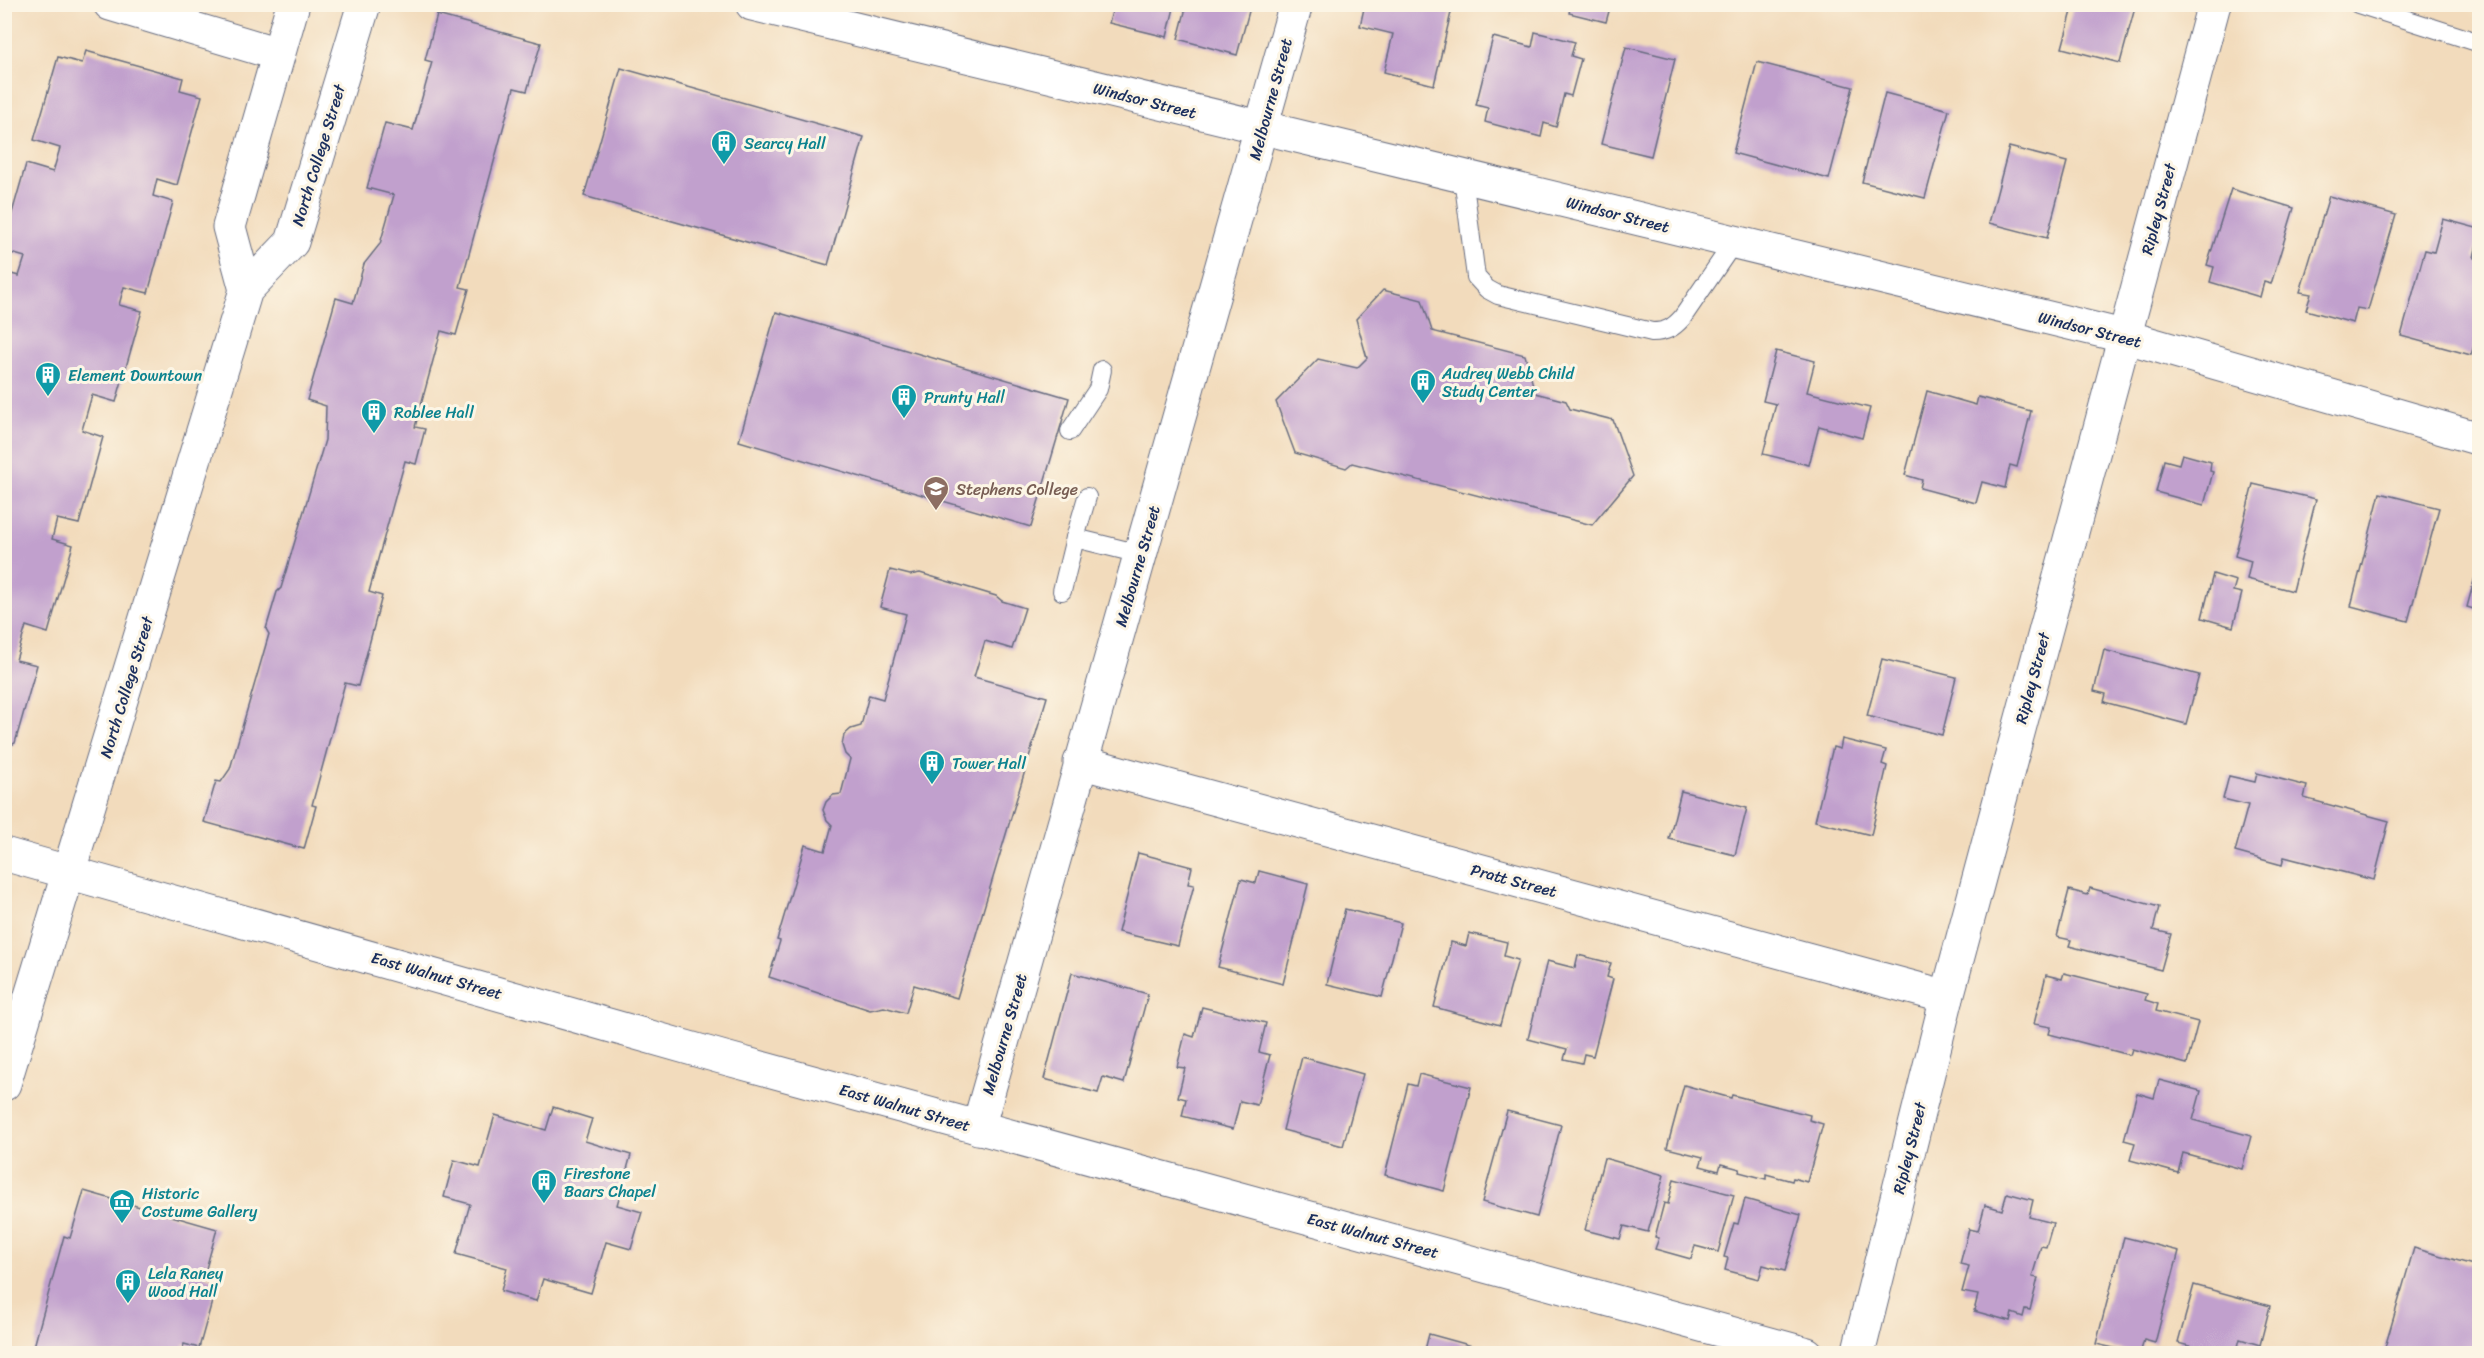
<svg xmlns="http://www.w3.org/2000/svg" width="2484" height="1358" font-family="Sriracha,sans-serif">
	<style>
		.building { fill: #c1a0cd }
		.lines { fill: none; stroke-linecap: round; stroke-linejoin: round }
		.lane-casing { stroke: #666b7f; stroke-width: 20 }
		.street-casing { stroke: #666b7f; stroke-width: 35 }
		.secondary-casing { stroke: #666b7f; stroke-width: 35 }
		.lane { stroke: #fff; stroke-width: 18 }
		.street { stroke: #fff; stroke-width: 33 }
		.secondary { stroke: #fff; stroke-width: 33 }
		.labels { text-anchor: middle; stroke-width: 6; stroke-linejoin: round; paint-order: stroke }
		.street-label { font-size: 16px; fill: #1b2f5e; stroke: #fcf5e5 }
		.culture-label { font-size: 16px; fill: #0d838f; stroke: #fcf5e5; text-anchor: start }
		.education-label { font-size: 16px; fill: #785e54; stroke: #fcf5e5; text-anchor: start }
	</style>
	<rect width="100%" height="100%" fill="#fcf5e5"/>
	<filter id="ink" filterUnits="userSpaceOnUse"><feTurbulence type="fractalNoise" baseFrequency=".0167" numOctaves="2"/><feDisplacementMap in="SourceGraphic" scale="12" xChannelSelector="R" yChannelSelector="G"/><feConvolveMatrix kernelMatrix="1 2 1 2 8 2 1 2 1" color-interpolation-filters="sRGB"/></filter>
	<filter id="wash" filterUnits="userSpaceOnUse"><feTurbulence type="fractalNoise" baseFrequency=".008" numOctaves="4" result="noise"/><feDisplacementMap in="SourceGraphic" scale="24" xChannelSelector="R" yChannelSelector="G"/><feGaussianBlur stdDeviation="1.35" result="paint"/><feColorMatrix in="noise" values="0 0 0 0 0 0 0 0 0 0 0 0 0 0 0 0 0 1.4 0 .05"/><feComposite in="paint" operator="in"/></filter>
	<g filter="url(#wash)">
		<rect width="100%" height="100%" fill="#f2dbbc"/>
		<g id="blocks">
			<g class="building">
				<polygon points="1114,4 1175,4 1167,37 1109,23"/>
				<polygon points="1187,4 1251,4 1237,55 1178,39"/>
				<polygon points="1365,4 1453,4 1434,85 1384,72 1393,34 1360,26"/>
				<polygon points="1571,4 1611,4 1606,22 1569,13"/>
				<polygon points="2074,4 2136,4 2120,63 2062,48"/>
				<polygon points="437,15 541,43 527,91 514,88 460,287 469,289 456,335 441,331 415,427 425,429 416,464 405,461 369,592 382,596 358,686 345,683 312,805 316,806 304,849 204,822 216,781 221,782 230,769 269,634 266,629 277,592 281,588 325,440 326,406 307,400 336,298 353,303 364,264 380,244 394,195 367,188 385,123 413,130 432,62 425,60"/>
				<polygon points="1535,32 1575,42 1571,56 1581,59 1571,96 1564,94 1556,127 1544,123 1541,137 1485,122 1488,108 1476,105 1493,37 1532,47"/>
				<polygon points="1626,47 1675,59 1651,156 1601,144"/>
				<polygon points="86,51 183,78 180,90 202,96 177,185 157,179 153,196 173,202 148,293 124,287 119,305 142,311 116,402 92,395 82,430 103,437 79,524 57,519 52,539 73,545 48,633 26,626 16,660 37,665 15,743 4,749 4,272 19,276 25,257 4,251 4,241 26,164 53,172 60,148 34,140 58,57 82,63"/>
				<polygon points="1757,62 1853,87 1829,179 1733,153"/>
				<polygon points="621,68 864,137 828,265 584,196"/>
				<polygon points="1885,93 1949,110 1925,198 1862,182"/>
				<polygon points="2009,147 2067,162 2047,238 1989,223"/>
				<polygon points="2231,189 2294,208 2271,284 2264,282 2260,297 2210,282 2214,267 2207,265"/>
				<polygon points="2329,196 2396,215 2368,310 2357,308 2353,323 2306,310 2311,294 2300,292"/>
				<polygon points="2443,219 2480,229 2474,258 2480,259 2480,326 2471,355 2401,336 2425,250 2434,252"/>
				<polygon points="1383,290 1422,300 1432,331 1525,355 1535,393 1566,401 1570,409 1613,420 1633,476 1592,525 1352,463 1346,468 1295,453 1276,402 1318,359 1357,368 1367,358 1356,319"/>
				<polygon points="776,312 1069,398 1031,527 739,441"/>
				<polygon points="1776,351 1815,361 1807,392 1870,408 1862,438 1819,426 1809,465 1763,454 1776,404 1763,401"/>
				<polygon points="1927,391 1976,405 1978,397 2031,411 2017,467 2010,465 2005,488 1982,482 1976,503 1920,488 1922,480 1905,475"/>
				<polygon points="2182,454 2211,462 2210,471 2213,472 2204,505 2156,492 2164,460 2179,464"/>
				<polygon points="2253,484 2316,499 2293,591 2247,579 2251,561 2235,556"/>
				<polygon points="2380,493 2439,508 2408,621 2351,606"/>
				<polygon points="2479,562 2480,562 2480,611 2467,607"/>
				<polygon points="890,570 910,575 920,573 996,596 1002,601 1025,608 1012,649 985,641 974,677 1047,697 957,998 914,985 906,1013 884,1007 870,1010 769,977 780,941 777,940 805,845 825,851 832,825 827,820 823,810 826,802 833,795 841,794 850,759 845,754 842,745 844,735 851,729 861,726 869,695 883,699 906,614 880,607"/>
				<polygon points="2213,574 2236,581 2233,591 2242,593 2233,627 2202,618"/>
				<polygon points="2104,650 2199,675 2186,724 2104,702 2106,694 2094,691"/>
				<polygon points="1882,659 1956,677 1942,735 1867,716"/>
				<polygon points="1842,739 1886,750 1882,764 1887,766 1871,835 1815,821 1833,747 1840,749"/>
				<polygon points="2257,773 2307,786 2304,798 2389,821 2374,880 2284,857 2282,865 2235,852 2248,805 2223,799 2229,776 2255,782"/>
				<polygon points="1681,791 1747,808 1735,855 1669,839"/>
				<polygon points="1138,853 1192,867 1188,884 1194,885 1178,946 1118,932"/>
				<polygon points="1259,871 1308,884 1283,984 1218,967 1241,879 1256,883"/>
				<polygon points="2090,888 2159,907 2153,930 2171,934 2161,970 2069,946 2071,940 2057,937 2069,890 2088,895"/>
				<polygon points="1345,909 1401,923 1382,997 1327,984"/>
				<polygon points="1469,933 1507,942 1504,956 1518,960 1500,1025 1434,1007 1451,942 1466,946"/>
				<polygon points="1578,955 1611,963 1607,977 1613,979 1593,1056 1584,1054 1582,1063 1564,1059 1567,1049 1528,1039 1547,961 1575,968"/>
				<polygon points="1072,973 1148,994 1124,1083 1103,1077 1098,1093 1044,1079"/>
				<polygon points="2064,973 2147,994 2145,1000 2158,1004 2156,1011 2198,1022 2187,1064 2132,1049 2130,1055 2049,1034 2051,1027 2034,1024 2046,975 2062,979"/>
				<polygon points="1202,1007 1266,1023 1259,1052 1270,1055 1257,1105 1240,1101 1233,1129 1182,1116 1186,1099 1178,1097 1185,1068 1177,1067 1185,1034 1194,1037"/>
				<polygon points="1302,1057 1363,1074 1343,1146 1283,1130"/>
				<polygon points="1419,1074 1471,1087 1444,1191 1385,1175 1408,1084 1416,1086"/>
				<polygon points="2159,1080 2201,1091 2193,1120 2251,1136 2242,1169 2183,1153 2178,1173 2130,1160 2135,1143 2124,1140 2137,1093 2154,1098"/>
				<polygon points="1684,1085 1731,1098 1732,1095 1810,1115 1809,1120 1823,1124 1807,1182 1793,1178 1792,1181 1766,1174 1766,1179 1739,1172 1740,1169 1721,1164 1719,1171 1700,1166 1703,1157 1667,1148"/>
				<polygon points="553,1107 592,1119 585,1141 631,1155 617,1205 642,1212 631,1249 606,1242 591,1293 543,1279 536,1301 501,1291 507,1268 456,1254 470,1204 444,1197 454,1160 480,1167 495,1115 546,1130"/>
				<polygon points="1507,1111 1561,1125 1537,1217 1482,1202"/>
				<polygon points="1604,1158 1664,1175 1648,1232 1624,1226 1620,1239 1585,1230"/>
				<polygon points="1674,1179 1734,1195 1718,1252 1695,1246 1691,1259 1655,1249 1659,1238 1655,1237 1664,1203 1668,1204"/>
				<polygon points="84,1191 217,1229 204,1276 218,1280 199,1348 184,1344 181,1354 32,1354 64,1236 70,1238"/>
				<polygon points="2007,1193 2033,1200 2029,1217 2053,1223 2046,1247 2041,1246 2032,1277 2038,1278 2030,1310 2025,1309 2023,1317 2012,1313 2010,1321 1974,1311 1978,1295 1962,1292 1969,1266 1960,1264 1969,1229 1978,1231 1985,1205 2002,1210"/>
				<polygon points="1745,1199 1801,1215 1785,1271 1763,1265 1759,1279 1725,1270 1728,1258 1724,1257 1734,1223 1738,1224"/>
				<polygon points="2124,1237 2179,1251 2155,1343 2144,1340 2140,1354 2096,1344"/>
				<polygon points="2414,1248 2480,1267 2480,1354 2383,1354"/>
				<polygon points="2194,1285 2270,1306 2260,1345 2240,1339 2236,1354 2191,1354 2193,1347 2178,1343"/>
				<polygon points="1429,1334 1498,1353 1498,1354 1424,1354"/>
			</g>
		</g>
	</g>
	<g filter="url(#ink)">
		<use href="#blocks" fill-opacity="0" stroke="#666b7f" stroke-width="1.5"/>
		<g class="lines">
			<defs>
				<g id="lane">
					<polyline points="2358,4 2480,43"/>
					<path d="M1463,177L1476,277L1487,289L1498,295L1652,332C1666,332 1673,328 1682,318L1734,242"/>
					<polyline points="1070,431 1098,389 1102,370"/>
					<polyline points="1075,538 1087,497"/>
					<polyline points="1062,591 1075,538 1140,554"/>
				</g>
				<g id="street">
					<polyline points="110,4 278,54"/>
					<polyline points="752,4 2123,336 2480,439"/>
					<polyline points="1080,762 1947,997"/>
					<polyline points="4,854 721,1057 1807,1354"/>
					<polyline points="978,1128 1296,4"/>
					<polyline points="1858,1354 1947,997 2214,4"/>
				</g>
				<g id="secondary">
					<polyline points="246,290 229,227 293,4"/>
					<polyline points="4,1084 246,290 292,242 364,4"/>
				</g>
			</defs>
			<use href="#lane" class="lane-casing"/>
			<use href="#street" class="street-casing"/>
			<use href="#secondary" class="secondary-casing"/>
			<use href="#lane" class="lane"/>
			<use href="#street" class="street"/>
			<use href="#secondary" class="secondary"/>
		</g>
	</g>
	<defs>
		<symbol id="building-pin" viewBox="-11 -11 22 30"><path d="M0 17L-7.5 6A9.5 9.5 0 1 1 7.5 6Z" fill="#0f9aa8" stroke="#fcf5e5"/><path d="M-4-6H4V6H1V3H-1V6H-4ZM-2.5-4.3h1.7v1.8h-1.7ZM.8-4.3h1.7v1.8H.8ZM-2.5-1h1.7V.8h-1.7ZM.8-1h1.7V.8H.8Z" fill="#fff"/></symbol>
		<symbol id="university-pin" viewBox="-11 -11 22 30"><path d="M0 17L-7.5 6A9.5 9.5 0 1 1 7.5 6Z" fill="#8d6e63" stroke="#fcf5e5"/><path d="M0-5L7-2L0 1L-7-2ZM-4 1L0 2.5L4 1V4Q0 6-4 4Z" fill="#fff"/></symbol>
		<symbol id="museum-pin" viewBox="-11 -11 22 30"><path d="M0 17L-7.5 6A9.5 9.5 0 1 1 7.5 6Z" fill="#0f9aa8" stroke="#fcf5e5"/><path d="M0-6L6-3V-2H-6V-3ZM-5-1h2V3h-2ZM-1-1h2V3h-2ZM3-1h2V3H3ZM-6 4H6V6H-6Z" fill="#fff"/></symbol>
	</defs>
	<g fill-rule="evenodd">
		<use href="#building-pin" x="709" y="128" width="30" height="40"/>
		<use href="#building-pin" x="33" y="360" width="30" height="40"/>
		<use href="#building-pin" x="1408" y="367" width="30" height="40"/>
		<use href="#building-pin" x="889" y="382" width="30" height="40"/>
		<use href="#building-pin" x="359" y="397" width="30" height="40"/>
		<use href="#university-pin" x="921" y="474" width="30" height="40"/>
		<use href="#building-pin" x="917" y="748" width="30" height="40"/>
		<use href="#building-pin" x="529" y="1167" width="30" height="40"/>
		<use href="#museum-pin" x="107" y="1187" width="30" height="40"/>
		<use href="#building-pin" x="113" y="1267" width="30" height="40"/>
	</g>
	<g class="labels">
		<g class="street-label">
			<text transform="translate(1270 99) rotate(-75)" y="6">Melbourne Street</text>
			<text transform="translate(1145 100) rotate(14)" y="6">Windsor Street</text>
			<text transform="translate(318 155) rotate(-73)" y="6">North College Street</text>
			<text transform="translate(2158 209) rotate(-75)" y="6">Ripley Street</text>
			<text transform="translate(1618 214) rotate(14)" y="6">Windsor Street</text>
			<text transform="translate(2090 329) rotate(14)" y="6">Windsor Street</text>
			<text transform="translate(1137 566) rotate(-74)" y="6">Melbourne Street</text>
			<text transform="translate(2032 678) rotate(-75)" y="6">Ripley Street</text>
			<text transform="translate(126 687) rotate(-73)" y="6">North College Street</text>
			<text transform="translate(1514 880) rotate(15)" y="6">Pratt Street</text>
			<text transform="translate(437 975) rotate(16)" y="6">East Walnut Street</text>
			<text transform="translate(1004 1034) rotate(-74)" y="6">Melbourne Street</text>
			<text transform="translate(905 1107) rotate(16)" y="6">East Walnut Street</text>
			<text transform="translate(1909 1148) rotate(-76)" y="6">Ripley Street</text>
			<text transform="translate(1373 1235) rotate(15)" y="6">East Walnut Street</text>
		</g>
		<g class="culture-label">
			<text x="744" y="149">Searcy Hall</text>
			<text x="1442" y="379">Audrey Webb Child<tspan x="1442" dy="18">Study Center</tspan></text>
			<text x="68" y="381">Element Downtown</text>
			<text x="924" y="403">Prunty Hall</text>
			<text x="394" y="418">Roblee Hall</text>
			<text x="952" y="769">Tower Hall</text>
			<text x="564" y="1179">Firestone<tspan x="564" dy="18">Baars Chapel</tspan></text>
			<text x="142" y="1199">Historic<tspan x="142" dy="18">Costume Gallery</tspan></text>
			<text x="148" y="1279">Lela Raney<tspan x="148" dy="18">Wood Hall</tspan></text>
		</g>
		<g class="education-label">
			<text x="956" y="495">Stephens College</text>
		</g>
	</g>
	<rect width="2484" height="1358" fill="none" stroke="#fcf5e5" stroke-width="24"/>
</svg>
